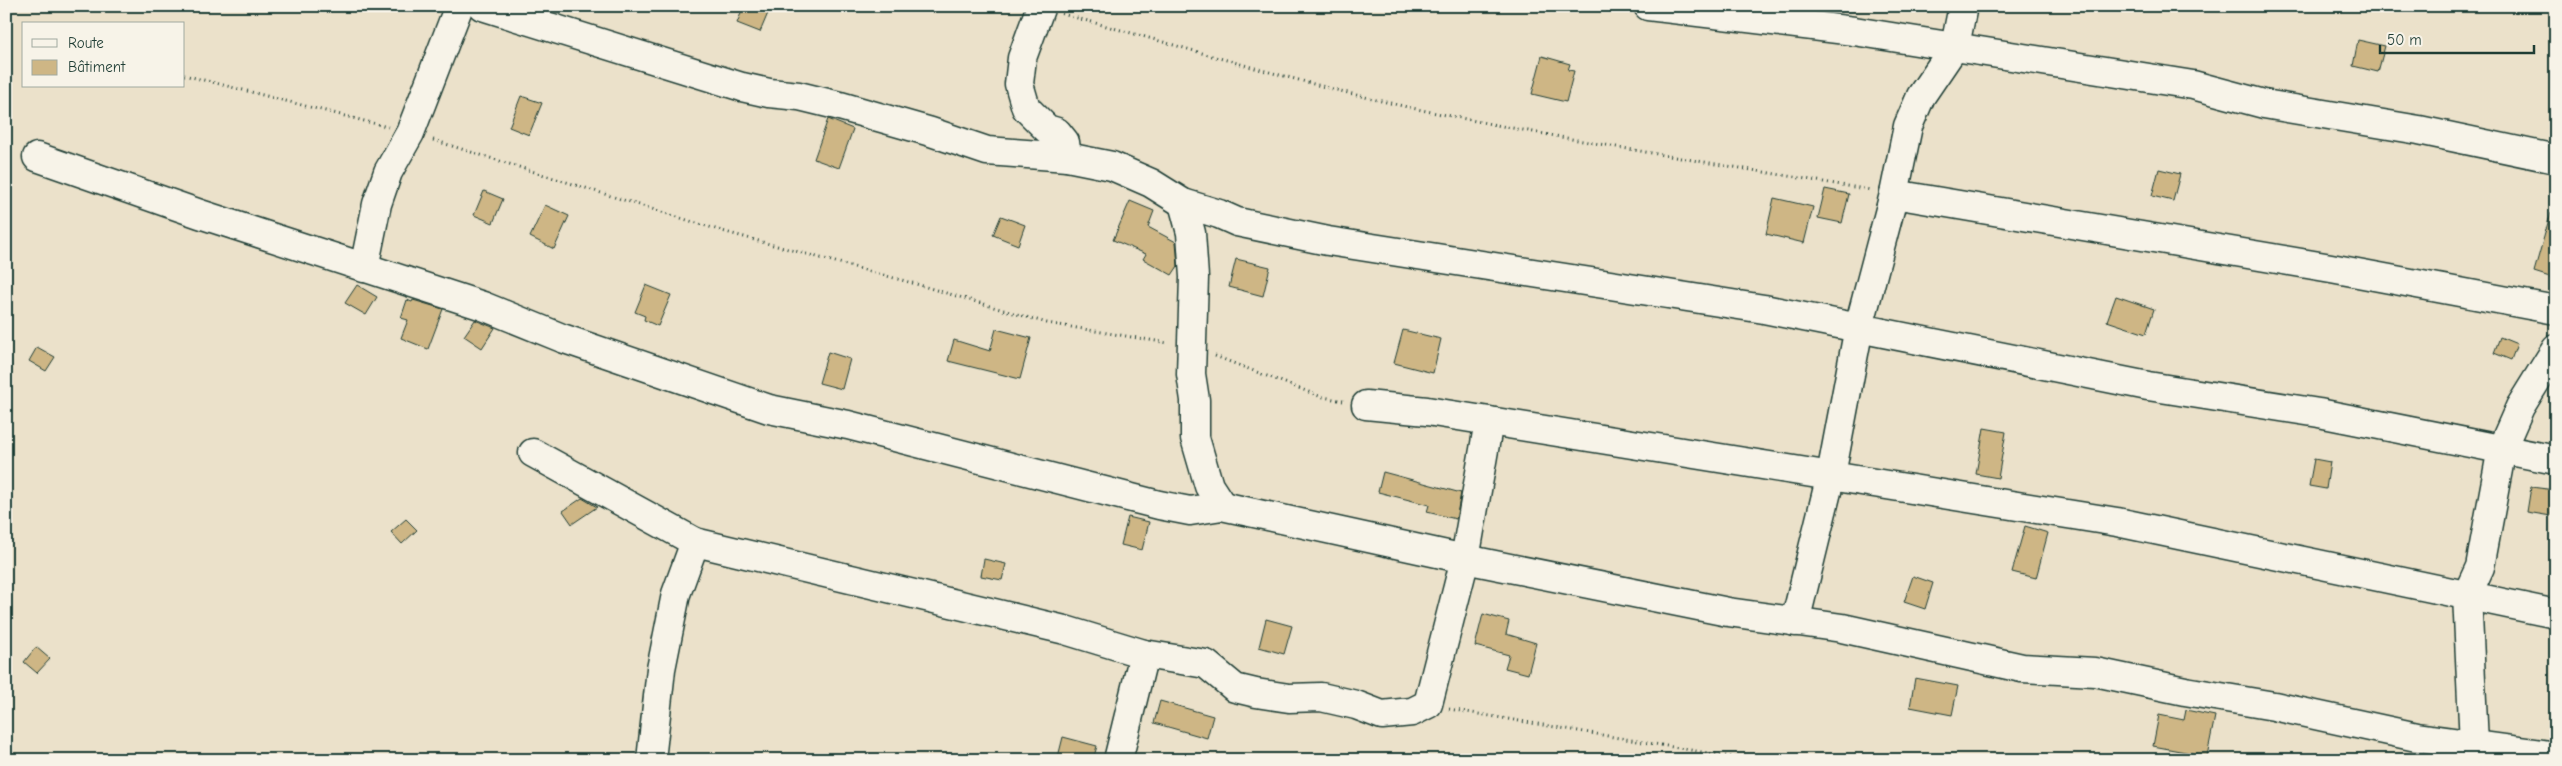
<svg xmlns="http://www.w3.org/2000/svg" width="2562" height="766" font-family="'Comic Neue',sans-serif">
	<style>
		.building { fill: #ceb685; stroke: #1f3d34 }
		.lines { fill: none; stroke-linecap: round; stroke-linejoin: round }
		.minor-casing { stroke: #1f3d34; stroke-width: 31 }
		.path { stroke: #1f3d34; stroke-width: 3; stroke-dasharray: 1 4; stroke-linecap: butt }
		.minor { stroke: #f7f3e8; stroke-width: 28 }
	</style>
	<rect width="100%" height="100%" fill="#ebe1ca"/>
	<filter id="ink" filterUnits="userSpaceOnUse"><feTurbulence type="fractalNoise" baseFrequency=".02" numOctaves="2"/><feDisplacementMap in="SourceGraphic" scale="10" xChannelSelector="R" yChannelSelector="G"/><feConvolveMatrix kernelMatrix="1 2 1 2 8 2 1 2 1" color-interpolation-filters="sRGB"/></filter>
	<g filter="url(#ink)">
		<g class="building">
			<polygon points="744,6 771,6 760,32 737,23"/>
			<polygon points="2358,40 2385,46 2378,72 2353,66"/>
			<polygon points="1542,56 1570,64 1568,70 1574,71 1566,102 1532,94"/>
			<polygon points="521,96 542,103 529,135 509,127"/>
			<polygon points="828,119 853,129 839,168 814,159"/>
			<polygon points="2159,169 2180,174 2173,201 2152,196"/>
			<polygon points="1825,189 1849,194 1842,223 1818,218"/>
			<polygon points="484,191 503,199 493,223 474,215"/>
			<polygon points="1774,198 1813,207 1804,243 1766,234"/>
			<polygon points="1130,201 1154,211 1148,227 1176,242 1178,266 1172,275 1143,259 1146,254 1113,240"/>
			<polygon points="545,205 569,216 554,249 530,237"/>
			<polygon points="2551,212 2556,212 2556,279 2534,272"/>
			<polygon points="1001,216 1025,225 1018,245 993,235"/>
			<polygon points="1236,259 1270,267 1263,296 1229,287"/>
			<polygon points="357,285 377,297 366,315 345,303"/>
			<polygon points="646,285 671,295 658,326 644,320 645,316 635,312"/>
			<polygon points="2116,296 2154,309 2146,334 2107,321"/>
			<polygon points="407,300 412,302 413,300 443,309 428,349 401,338 408,320 401,318"/>
			<polygon points="475,320 495,328 482,348 464,336"/>
			<polygon points="996,329 1031,338 1020,379 948,361 954,340 990,351"/>
			<polygon points="1403,330 1441,339 1433,373 1394,363"/>
			<polygon points="2500,337 2517,344 2511,360 2494,353"/>
			<polygon points="37,347 55,357 46,371 29,361"/>
			<polygon points="828,352 850,359 842,389 819,383"/>
			<polygon points="1984,428 2006,432 1998,478 1976,474"/>
			<polygon points="2314,459 2330,462 2326,489 2309,486"/>
			<polygon points="1383,472 1461,493 1456,519 1427,512 1429,505 1378,492"/>
			<polygon points="2531,487 2555,490 2551,516 2527,512"/>
			<polygon points="582,498 597,507 572,524 563,511"/>
			<polygon points="1128,517 1149,522 1142,550 1121,545"/>
			<polygon points="406,519 417,530 402,544 391,532"/>
			<polygon points="2025,526 2048,533 2036,578 2012,572"/>
			<polygon points="984,559 1006,564 1002,580 981,576"/>
			<polygon points="1913,576 1933,583 1925,609 1904,602"/>
			<polygon points="1483,614 1509,621 1506,634 1536,643 1528,674 1505,668 1509,655 1475,646"/>
			<polygon points="1266,619 1292,626 1284,654 1259,647"/>
			<polygon points="36,647 50,659 37,673 24,662"/>
			<polygon points="1915,678 1958,686 1952,715 1910,707"/>
			<polygon points="1160,701 1213,716 1207,738 1154,723"/>
			<polygon points="2186,710 2215,716 2207,756 2153,746 2159,715 2184,720"/>
			<polygon points="1063,737 1097,746 1093,760 1068,760 1058,757"/>
		</g>
		<g class="lines">
			<defs>
				<g id="minor">
					<polyline points="482,6 742,87 769,93 799,96 840,106 931,132 987,151 1067,157 1112,166 1151,183 1183,203 1219,214 1237,222 1328,241 1764,309 2148,386 2319,413 2556,460"/>
					<polyline points="1041,6 1022,58 1019,84 1026,108 1047,129 1057,132 1065,142 1067,157"/>
					<polyline points="1648,6 1854,31 2193,85 2264,104 2419,130 2556,159"/>
					<polyline points="37,157 200,214 483,306 562,338 769,409 848,425 1159,505 1190,511 1222,506 1465,559 1728,612 1842,628 2022,668 2095,672 2185,691 2274,706 2417,737 2556,756"/>
					<polyline points="1894,194 2331,268 2556,310"/>
					<polyline points="1183,203 1191,233 1194,277 1191,374 1195,400 1195,438 1209,486 1222,506"/>
					<polyline points="364,268 377,204 388,172 410,133 459,6"/>
					<polyline points="1366,405 1427,411 2117,522 2556,614"/>
					<polyline points="533,453 695,542 1065,630 1144,654 1206,664 1235,688 1256,693 1289,698 1321,697 1356,705 1382,715 1412,712 1428,704 1465,559 1489,421"/>
					<polyline points="1795,622 1831,475 1859,327 1894,194 1908,126 1921,96 1955,46 1963,6"/>
					<polyline points="651,760 661,669 676,594 695,542"/>
					<polyline points="1118,760 1144,654"/>
					<polyline points="2471,760 2474,744 2467,595 2480,567 2502,448 2520,407 2556,349"/>
				</g>
			</defs>
			<use href="#minor" class="minor-casing"/>
			<g class="path">
				<path d="M1062,14C1179,45 1294,82 1412,108C1564,140 1718,164 1871,190"/>
				<polyline points="184,75 388,127"/>
				<polyline points="433,140 722,231 916,284 1047,323 1168,343"/>
				<polyline points="1215,356 1319,396 1343,401"/>
				<polyline points="1449,709 1749,760"/>
			</g>
			<use href="#minor" class="minor"/>
		</g>
	</g>
	<rect width="2562" height="766" fill="none" stroke="#f7f3e8" stroke-width="25"/>
	<rect x="12" y="12" width="2537" height="741" fill="none" stroke="#1f3d34" stroke-width="2" filter="url(#ink)"/>
	<rect x="22" y="22" width="162" height="65" fill="#f7f3e8" stroke="#a1aaa0"/>
	<rect x="32" y="39" width="25" height="8" fill="#f7f3e8" stroke="#a1aaa0"/>
	<text x="68" y="48" font-size="15" fill="#1f3d34">Route</text>
	<rect x="32" y="60" width="25" height="15" fill="#ceb685" stroke="#a1aaa0"/>
	<text x="68" y="72" font-size="15" fill="#1f3d34">Bâtiment</text>
	<path d="M2380 45v8h154v-8" fill="none" stroke="#1f3d34" stroke-width="2.5"/>
	<text x="2387" y="45" font-size="15" fill="#1f3d34" stroke="#f7f3e8" stroke-width="4" paint-order="stroke">50 m</text>
</svg>
